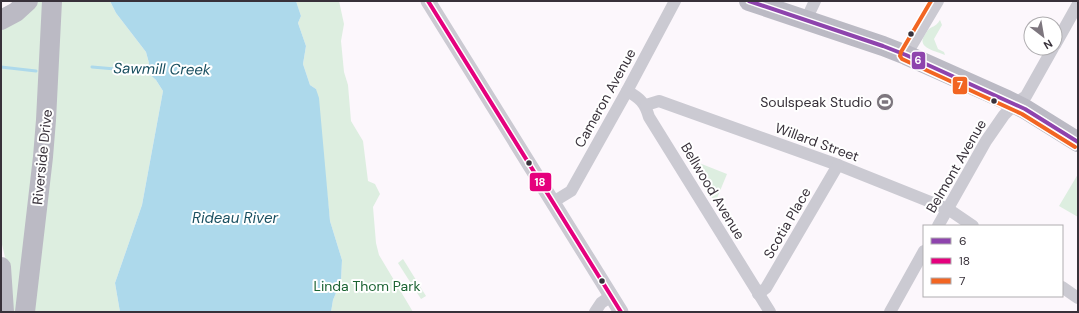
<svg xmlns="http://www.w3.org/2000/svg" width="1079" height="313" font-family="'DM Sans',sans-serif">
	<style>
		.green { fill: #ddeee0 }
		.water { fill: #add9eb }
		.lines { fill: none; stroke-linecap: round; stroke-linejoin: round }
		.stream { stroke: #add9eb; stroke-width: 3 }
		.minor { stroke: #cbcad2; stroke-width: 12 }
		.tertiary { stroke: #cbcad2; stroke-width: 15 }
		.primary { stroke: #bbbac4; stroke-width: 20 }
		.bus-1-casing { stroke: #fff; stroke-width: 7 }
		.bus-2-casing { stroke: #fff; stroke-width: 7 }
		.bus-3-casing { stroke: #fff; stroke-width: 7 }
		.bus-1 { stroke: #8e44ad; stroke-width: 4 }
		.bus-2 { stroke: #e5007d; stroke-width: 4 }
		.bus-3 { stroke: #f26522; stroke-width: 4 }
		.bus-dot { fill: #38313a; stroke: #fff; stroke-width: 1.5 }
		.labels { text-anchor: middle; stroke-width: 4; stroke-linejoin: round; paint-order: stroke }
		.street-label { font-size: 14px; fill: #38313a; stroke: #fff }
		.poi-label { font-size: 14px; fill: #38313a; stroke: #fff; text-anchor: end }
		.park-label { font-size: 14px; fill: #1c6333; stroke: #fff }
		.water-label { font-size: 15px; font-style: italic; fill: #194f60; stroke: #fff }
		.line-badge { stroke: #fff; stroke-width: 1.5 }
		.badge-label { font-size: 11px; text-anchor: middle; font-weight: bold; fill: #fff }
	</style>
	<rect width="100%" height="100%" fill="#fcf7fc"/>
	<g class="green">
		<polygon points="35,1 47,1 38,136 18,312 11,312 8,270 1,240 1,26"/>
		<polygon points="61,1 110,1 116,13 146,52 149,63 147,72 156,80 163,91 142,205 115,283 120,312 32,312"/>
		<polygon points="296,1 339,1 344,24 341,41 344,72 348,85 351,121 363,141 368,181 375,184 380,194 373,207 376,243 379,255 413,312 331,312 333,300 341,281 342,260 330,221 316,89 310,85 303,64 306,46 298,23 301,16"/>
		<path d="M940,20L942,25L934,39L938,49L944,52L945,55C936,51 917,48 924,36C925,35 927,31 928,30C933,25 935,28 940,20Z"/>
		<polygon points="689,159 727,174 715,203"/>
		<polygon points="1078,174 1078,217 1059,206"/>
		<polygon points="403,259 426,296 421,299 398,263"/>
	</g>
	<polygon class="water" points="110,1 296,1 301,16 298,23 306,46 303,64 310,85 316,89 319,98 330,221 342,260 341,281 333,300 331,312 120,312 115,283 142,205 163,91 156,80 147,72 149,63 146,52 116,13"/>
	<g class="lines">
		<g class="stream">
			<polyline points="1,67 36,71"/>
			<polyline points="92,67 150,72"/>
		</g>
		<g class="minor">
			<polyline points="806,20 815,1"/>
			<polyline points="1055,45 1078,4"/>
			<polyline points="906,55 938,1"/>
			<path d="M627,91C640,98 645,103 649,117L770,312"/>
			<polyline points="646,105 659,101 838,165 948,209 973,226"/>
			<polyline points="553,202 571,191 627,91 675,1"/>
			<polyline points="938,226 986,141 1004,115 1015,104 1026,96 1053,48"/>
			<polyline points="1062,287 1078,298"/>
			<polyline points="758,294 766,288 838,165"/>
			<polyline points="595,312 601,303 611,296"/>
			<polyline points="890,312 924,251"/>
		</g>
		<polyline class="tertiary" points="428,1 621,312"/>
		<g class="primary">
			<polyline points="749,1 883,46 906,55 1007,100 1025,109 1078,142"/>
			<polyline points="1,20 16,12 28,1"/>
			<polyline points="1,267 4,312"/>
			<polyline points="25,312 43,157 46,120 52,1"/>
		</g>
		<defs>
			<polyline id="bus-1" points="749,1 883,46 906,55 1025,109 1078,142"/>
			<polyline id="bus-2" points="428,1 621,312"/>
			<polyline id="bus-3" points="931,1 901,52 900,56 902,59 1022,114 1075,147"/>
		</defs>
		<use href="#bus-1" class="bus-1-casing"/>
		<use href="#bus-2" class="bus-2-casing"/>
		<use href="#bus-3" class="bus-3-casing"/>
		<use href="#bus-1" class="bus-1"/>
		<use href="#bus-2" class="bus-2"/>
		<use href="#bus-3" class="bus-3"/>
	</g>
	<defs>
		<symbol id="stadium-disc" viewBox="-11 -11 22 22"><circle r="9.5" fill="#7d767e" stroke="#fff"/><path d="M0-5a6.5 5 0 1 0 0 10a6.5 5 0 1 0 0-10ZM-3.5-1.8h7v3.6h-7Z" fill="#fff"/></symbol>
	</defs>
	<g fill-rule="evenodd">
		<use href="#stadium-disc" x="875" y="92" width="20" height="20"/>
	</g>
	<g class="bus-dot">
		<circle cx="911" cy="34" r="3.5"/>
		<circle cx="994" cy="101" r="3.5"/>
		<circle cx="529" cy="163" r="3.5"/>
		<circle cx="602" cy="281" r="3.5"/>
	</g>
	<g class="labels">
		<g class="street-label">
			<text transform="translate(605 98) rotate(-61)" y="5">Cameron Avenue</text>
			<text transform="translate(817 142) rotate(20)" y="5">Willard Street</text>
			<text transform="translate(42 157) rotate(-84)" y="5">Riverside Drive</text>
			<text transform="translate(956 166) rotate(-60)" y="5">Belmont Avenue</text>
			<text transform="translate(713 191) rotate(59)" y="5">Bellwood Avenue</text>
			<text transform="translate(787 223) rotate(-60)" y="5">Scotia Place</text>
		</g>
		<g class="poi-label">
			<text x="872" y="107">Soulspeak Studio</text>
		</g>
		<g class="park-label">
			<text x="367" y="291">Linda Thom Park</text>
		</g>
		<g class="water-label">
			<text transform="translate(162 69) rotate(1)" y="5">Sawmill Creek</text>
			<text x="235" y="223">Rideau River</text>
		</g>
	</g>
	<g class="line-badge">
		<rect x="911" y="51" width="15" height="19" rx="4" fill="#8e44ad"/>
		<rect x="952" y="76" width="16" height="19" rx="4" fill="#f26522"/>
		<rect x="529" y="172" width="23" height="20" rx="4" fill="#e5007d"/>
	</g>
	<g class="badge-label">
		<text x="918" y="64">6</text>
		<text x="960" y="89">7</text>
		<text x="540" y="186">18</text>
	</g>
	<rect width="1079" height="313" fill="none" stroke="#38313a" stroke-width="4"/>
	<rect x="923" y="225" width="140" height="72" fill="#ffffff" stroke="#afadb0"/>
	<rect x="931" y="238" width="20" height="6" fill="#8e44ad" stroke="#afadb0"/>
	<text x="959" y="245" font-size="12" fill="#38313a">6</text>
	<rect x="931" y="258" width="20" height="6" fill="#e5007d" stroke="#afadb0"/>
	<text x="959" y="265" font-size="12" fill="#38313a">18</text>
	<rect x="931" y="278" width="20" height="6" fill="#f26522" stroke="#afadb0"/>
	<text x="959" y="285" font-size="12" fill="#38313a">7</text>
	<g transform="translate(1043 36) rotate(149)"><circle r="19" fill="#ffffff" stroke="#afadb0"/>
	<path d="M0-3L7 15L0 10L-7 15Z" fill="#7d767e"/>
	<text y="-6" font-size="11" font-weight="bold" text-anchor="middle" fill="#38313a">N</text>
	</g>
</svg>
